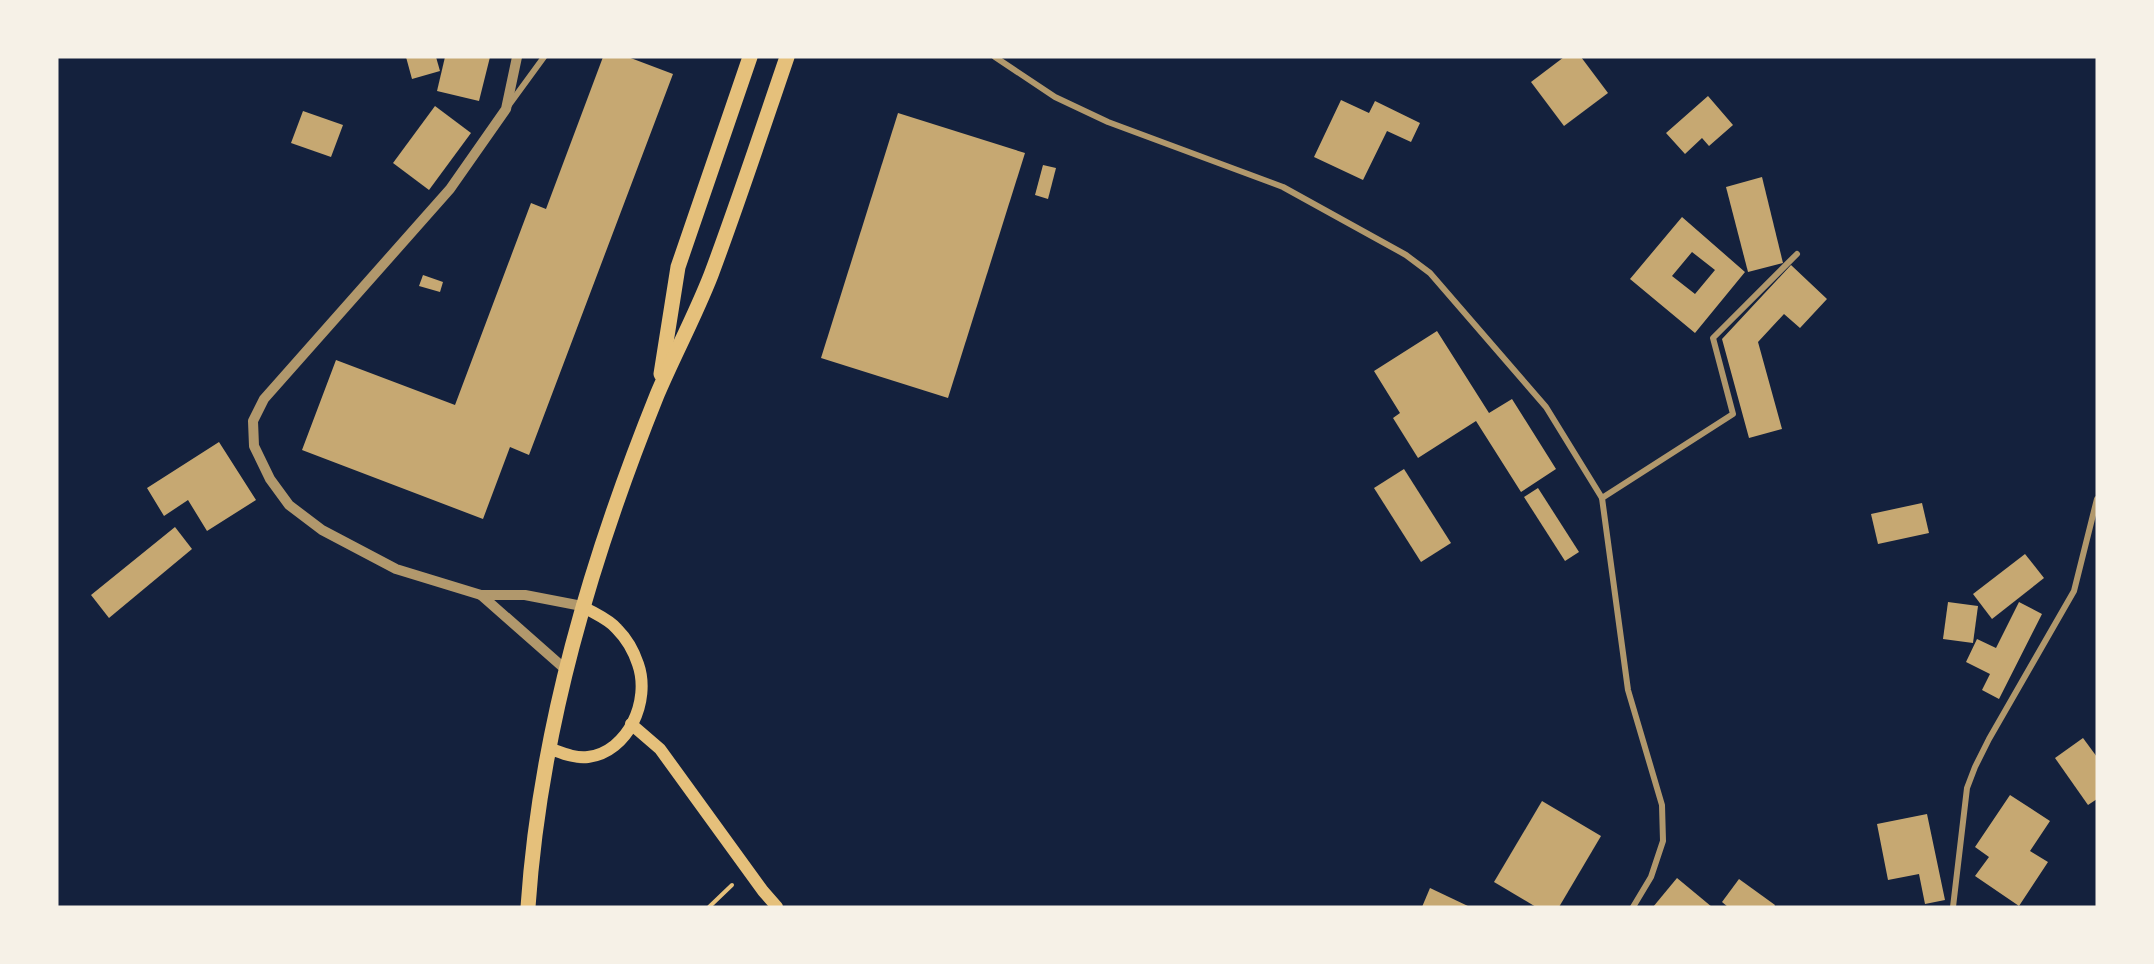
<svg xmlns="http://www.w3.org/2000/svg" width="2154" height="964" font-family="'Golos Text',sans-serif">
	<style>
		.building { fill: #c6a872; fill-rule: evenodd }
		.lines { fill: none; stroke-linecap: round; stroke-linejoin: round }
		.path { stroke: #e5c07b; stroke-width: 4 }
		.minor { stroke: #b1986c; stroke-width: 6 }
		.tertiary { stroke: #b1986c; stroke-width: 10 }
		.secondary { stroke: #e5c07b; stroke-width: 12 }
		.primary { stroke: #e5c07b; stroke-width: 15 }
	</style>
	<rect width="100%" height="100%" fill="#14213d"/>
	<g class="building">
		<polygon points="406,57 436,57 440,71 412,79"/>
		<polygon points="445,57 490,57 479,101 437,91"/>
		<polygon points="603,57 628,57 673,74 529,455 510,447 483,519 302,450 336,360 455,405 531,203 546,209"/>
		<polygon points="1564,57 1581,57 1608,93 1564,126 1531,82"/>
		<polygon points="1708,96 1733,125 1709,146 1702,138 1685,154 1666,133"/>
		<polygon points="1341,100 1369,113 1375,101 1420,123 1411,142 1387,131 1363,180 1314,157"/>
		<polygon points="435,106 471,133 429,190 393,163"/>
		<polygon points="303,111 343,125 331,157 291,143"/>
		<polygon points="898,113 1025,153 948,398 821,358"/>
		<polygon points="1043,165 1056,168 1048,199 1035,195"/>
		<polygon points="1762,177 1783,263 1748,272 1726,187"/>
		<path d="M1682,217L1745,272L1695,333L1630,279ZM1692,252L1715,270L1695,294L1672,276Z"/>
		<polygon points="1791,265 1827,299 1800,328 1784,314 1758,342 1782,429 1749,438 1722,339"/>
		<polygon points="423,275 443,282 440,292 419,286"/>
		<polygon points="1437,331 1489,413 1512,399 1556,469 1521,492 1476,421 1418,458 1393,418 1400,413 1374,371"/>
		<polygon points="219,442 256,500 207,531 188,500 164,516 147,488"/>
		<polygon points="1404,469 1451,543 1421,562 1374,488"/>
		<polygon points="1538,488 1579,552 1565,561 1524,497"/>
		<polygon points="1922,503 1929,533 1878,544 1871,514"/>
		<polygon points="175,527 192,549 109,618 91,595"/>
		<polygon points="2025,554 2044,578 1992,619 1973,594"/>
		<polygon points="1948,602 1978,606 1973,643 1943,639"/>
		<polygon points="2019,602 2042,614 1999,699 1982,690 1990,674 1966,662 1977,639 1996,648"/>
		<polygon points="2083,738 2097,757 2097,799 2088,805 2055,758"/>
		<polygon points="2010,795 2050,821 2030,851 2048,862 2019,906 1975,876 1989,857 1975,847"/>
		<polygon points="1542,801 1601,836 1559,907 1536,907 1494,882"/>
		<polygon points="1927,814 1945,900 1925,904 1919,874 1888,880 1877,824"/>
		<polygon points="1677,878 1712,907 1653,907"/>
		<polygon points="1739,879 1775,905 1774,907 1728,907 1722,902"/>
		<polygon points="1430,888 1470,907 1422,907"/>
	</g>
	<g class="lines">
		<polyline class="path" points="709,907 732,885"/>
		<g class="minor">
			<polyline points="995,57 1055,97 1108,122 1283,187 1406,255 1430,273 1546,407 1602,498 1628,690 1662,805 1663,841 1651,877 1633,907"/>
			<polyline points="509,105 544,57"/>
			<polyline points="1602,498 1733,414 1713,338 1797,254"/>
			<polyline points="1953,907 1967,788 1975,767 1989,739 2074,591 2097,499"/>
		</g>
		<g class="tertiary">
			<polyline points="517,57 506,109 450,189 264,399 253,421 254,446 270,479 289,505 322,530 396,569 481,595 525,595 582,606"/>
			<polyline points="481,595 565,669"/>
		</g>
		<g class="secondary">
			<polyline points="631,724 660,749 763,891 777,907"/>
			<path d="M548,748C560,752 575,759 588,757C628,752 651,701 638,664C634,652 626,638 617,629C609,619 593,613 582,606"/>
		</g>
		<g class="primary">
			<polyline points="661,374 678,267 750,57"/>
			<path d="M528,907C540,730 591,559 657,395C674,355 695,316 711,275C738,203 762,130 787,57"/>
		</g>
	</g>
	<rect width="2154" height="964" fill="none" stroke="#f6f1e7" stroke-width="117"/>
</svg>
